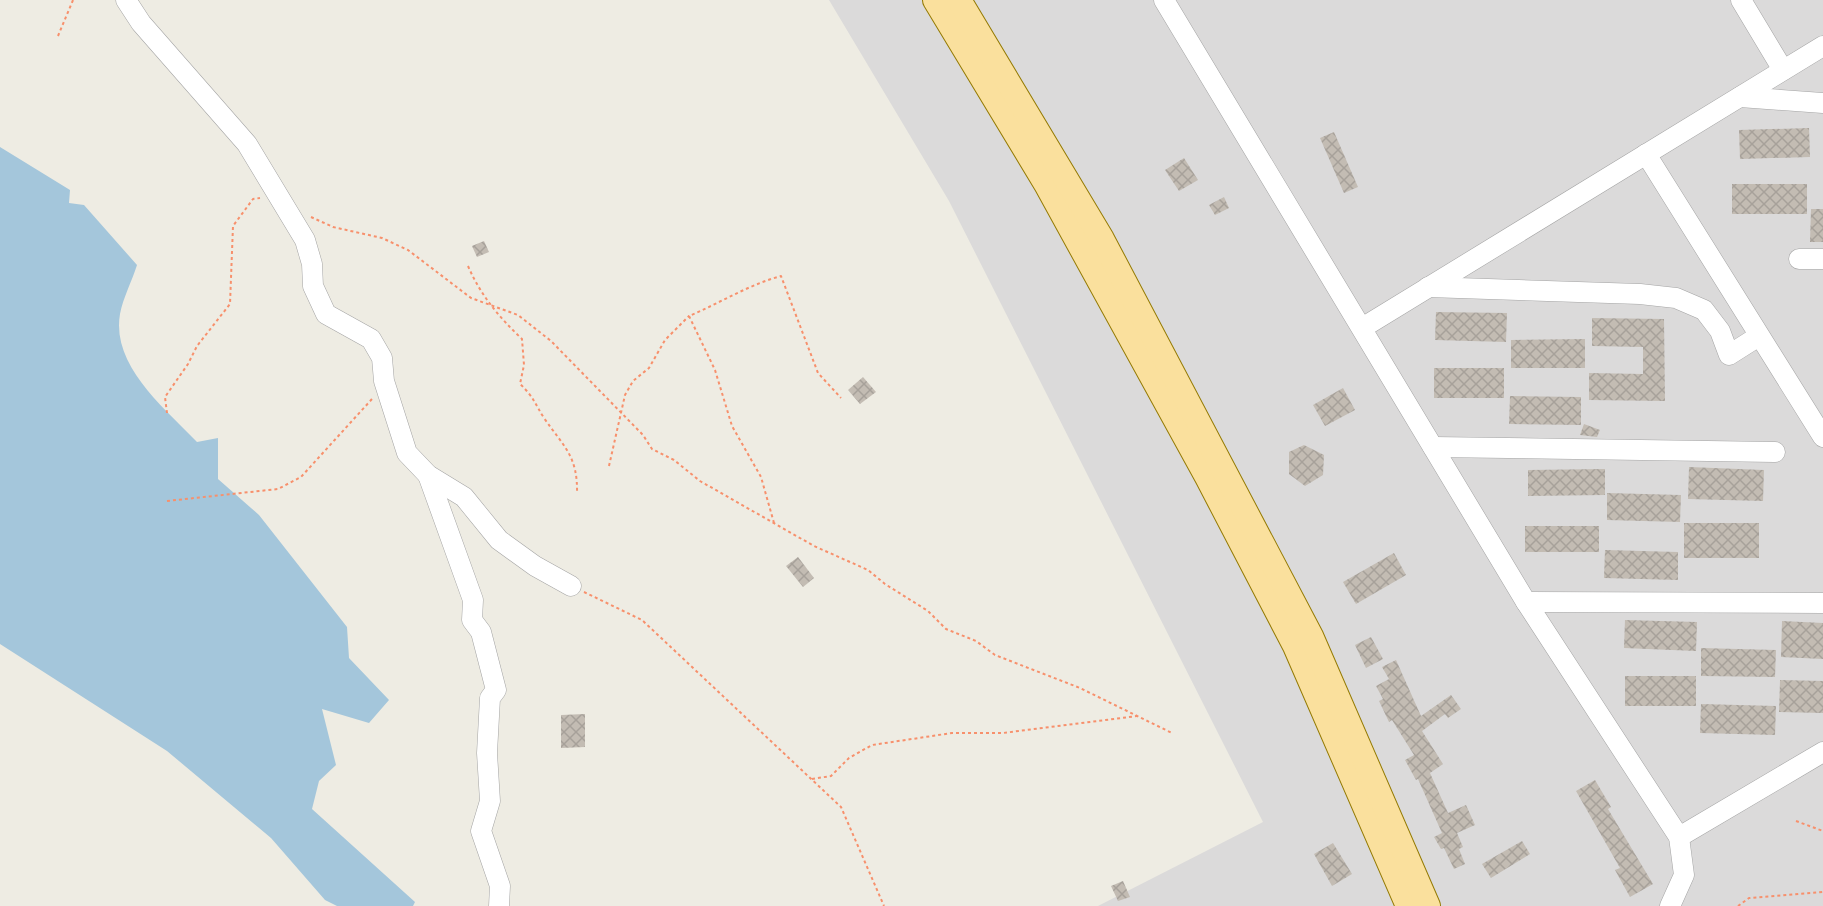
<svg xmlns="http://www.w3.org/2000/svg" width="1823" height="906" font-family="Arial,sans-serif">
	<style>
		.residential { fill: #dbdada }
		.water { fill: #a4c6db }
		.building { fill: url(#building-cross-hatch) }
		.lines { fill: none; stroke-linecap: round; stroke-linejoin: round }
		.minor-casing { stroke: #a4a4a4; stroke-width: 21 }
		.major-casing { stroke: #947a03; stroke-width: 26 }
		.path { stroke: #f7906c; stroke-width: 2; stroke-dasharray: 3 3; stroke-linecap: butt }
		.minor { stroke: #fff; stroke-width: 20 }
		.major { stroke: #fae09d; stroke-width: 24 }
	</style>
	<defs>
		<pattern id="building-cross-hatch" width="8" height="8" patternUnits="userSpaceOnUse" patternTransform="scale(1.5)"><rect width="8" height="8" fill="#c3bcb3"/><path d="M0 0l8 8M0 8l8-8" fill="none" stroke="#a7a19a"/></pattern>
	</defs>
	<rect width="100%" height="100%" fill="#eeece3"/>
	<polygon class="residential" points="829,0 1823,0 1823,906 1098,906 1263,822 949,201"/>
	<path class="water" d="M0,147L70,190L69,203L84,205L137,265C132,281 123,298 120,314C111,366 166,409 197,442L218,438V479L259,515L347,627L349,658L389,700L369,723L322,709L336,765L319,781L312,809L415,902L413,906H337L325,900L271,838L167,751L0,644Z"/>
	<g class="building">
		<polygon points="1809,128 1810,157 1740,159 1739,130"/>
		<polygon points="1334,132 1358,187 1344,193 1320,138"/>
		<polygon points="1184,158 1198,180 1179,191 1165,170"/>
		<rect x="1732" y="184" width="75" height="30"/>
		<polygon points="1224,197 1229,208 1215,215 1209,205"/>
		<polygon points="1811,209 1823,209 1823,242 1810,242"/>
		<polygon points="484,241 489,252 477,257 472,246"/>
		<polygon points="1436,312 1507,313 1506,342 1435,340"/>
		<polygon points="1592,318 1664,319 1665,401 1589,400 1589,373 1643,374 1643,347 1592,346"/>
		<polygon points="1585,339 1585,368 1511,368 1511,340"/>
		<rect x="1434" y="368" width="70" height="30"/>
		<polygon points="863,377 876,392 860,404 848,390"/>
		<polygon points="1343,388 1355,410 1325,426 1313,405"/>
		<polygon points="1510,396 1581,397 1581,425 1509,424"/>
		<polygon points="1584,424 1600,430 1597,437 1580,435"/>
		<polygon points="1304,445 1324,455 1323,475 1305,486 1289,474 1289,452"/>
		<polygon points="1689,467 1764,470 1763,501 1688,499"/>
		<polygon points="1605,469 1605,495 1528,496 1528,470"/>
		<polygon points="1607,493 1681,495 1680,522 1607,520"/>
		<rect x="1684" y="523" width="75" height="35"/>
		<rect x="1525" y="526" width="74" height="26"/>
		<polygon points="1605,550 1678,552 1678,580 1604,578"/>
		<polygon points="1394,553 1406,575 1356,604 1343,582"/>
		<polygon points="798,557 814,578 803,587 786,566"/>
		<polygon points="1625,620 1697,622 1696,651 1624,648"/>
		<polygon points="1782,621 1823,623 1823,659 1781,657"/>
		<polygon points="1371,637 1383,659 1366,668 1355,645"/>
		<polygon points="1701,648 1776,650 1775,677 1701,676"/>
		<polygon points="1396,660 1421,716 1451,695 1461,709 1448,718 1445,714 1422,731 1443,764 1430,773 1448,813 1466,805 1475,825 1457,833 1463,847 1459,849 1465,864 1454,869 1444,848 1441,849 1434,837 1442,833 1418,779 1416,780 1405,760 1414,755 1392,720 1389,722 1379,701 1383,699 1376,686 1389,679 1382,667"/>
		<rect x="1625" y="676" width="71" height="30"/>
		<polygon points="1780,680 1823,681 1823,713 1779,712"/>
		<polygon points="1701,704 1776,706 1775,735 1700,733"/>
		<polygon points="585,714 585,747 561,748 561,715"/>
		<polygon points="1595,780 1611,807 1608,809 1653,884 1630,897 1615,870 1620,868 1576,791"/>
		<polygon points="1522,841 1530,854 1491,878 1482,864"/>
		<polygon points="1333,843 1352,874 1332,886 1314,854"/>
		<polygon points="1123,881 1130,897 1118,901 1111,886"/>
	</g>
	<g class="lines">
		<defs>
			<g id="minor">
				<polyline points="126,0 141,23 247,144 305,240 312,264 313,286 326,314 371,339 382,358 384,381 407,453 428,475 464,497 499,540 535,566 571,586"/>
				<polyline points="1164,0 1526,602 1679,837 1684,875 1670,906"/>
				<polyline points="1741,0 1783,70"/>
				<polyline points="1740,97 1823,103"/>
				<polyline points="1646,154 1823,437"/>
				<polyline points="1799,259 1823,259"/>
				<polyline points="1428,287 1640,294 1676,298 1704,310 1720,331 1729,355 1759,336"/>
				<polyline points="1362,328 1823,46"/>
				<polyline points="1433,447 1775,452"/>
				<polyline points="428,475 473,600 472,620 481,632 496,690 490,698 487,753 490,801 481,831 500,886 499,906"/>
				<polyline points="1526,602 1823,603"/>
				<polyline points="1679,837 1823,752"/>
			</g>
			<g id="major">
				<polyline points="935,0 1046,184 1207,477 1295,646 1408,906"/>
				<polyline points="959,0 1102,239 1311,636 1428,906"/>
			</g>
		</defs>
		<use href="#minor" class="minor-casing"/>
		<use href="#major" class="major-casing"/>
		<g class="path">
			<polyline points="58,36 73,0"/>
			<polyline points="311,217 333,227 382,238 408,250 471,298 518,315 551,341 643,435 652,449 674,460 700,481 814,546 868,570 885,584 928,611 946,629 976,641 995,655 1080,688 1172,733"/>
			<path d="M468,266C481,296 499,317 522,339L524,365L520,384C534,397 535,404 544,418C564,447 578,456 577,494"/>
			<polyline points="167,413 165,397 188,364 197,346 230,304 233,226 253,199 260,198"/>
			<polyline points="609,466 625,395 633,381 649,368 665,340 689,316"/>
			<polyline points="167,501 278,489 301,477 372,399"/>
			<path d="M774,523L761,477L732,426L715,370L689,316C720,303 748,285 781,276L818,373L841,398"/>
			<polyline points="584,592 642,620 841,807 884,906"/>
			<polyline points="812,779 831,776 849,758 872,745 952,733 1003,733 1137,716"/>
			<polyline points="1796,821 1823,831"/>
			<polyline points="1738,906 1749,898 1823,892"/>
		</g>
		<use href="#minor" class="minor"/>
		<use href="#major" class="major"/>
	</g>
</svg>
